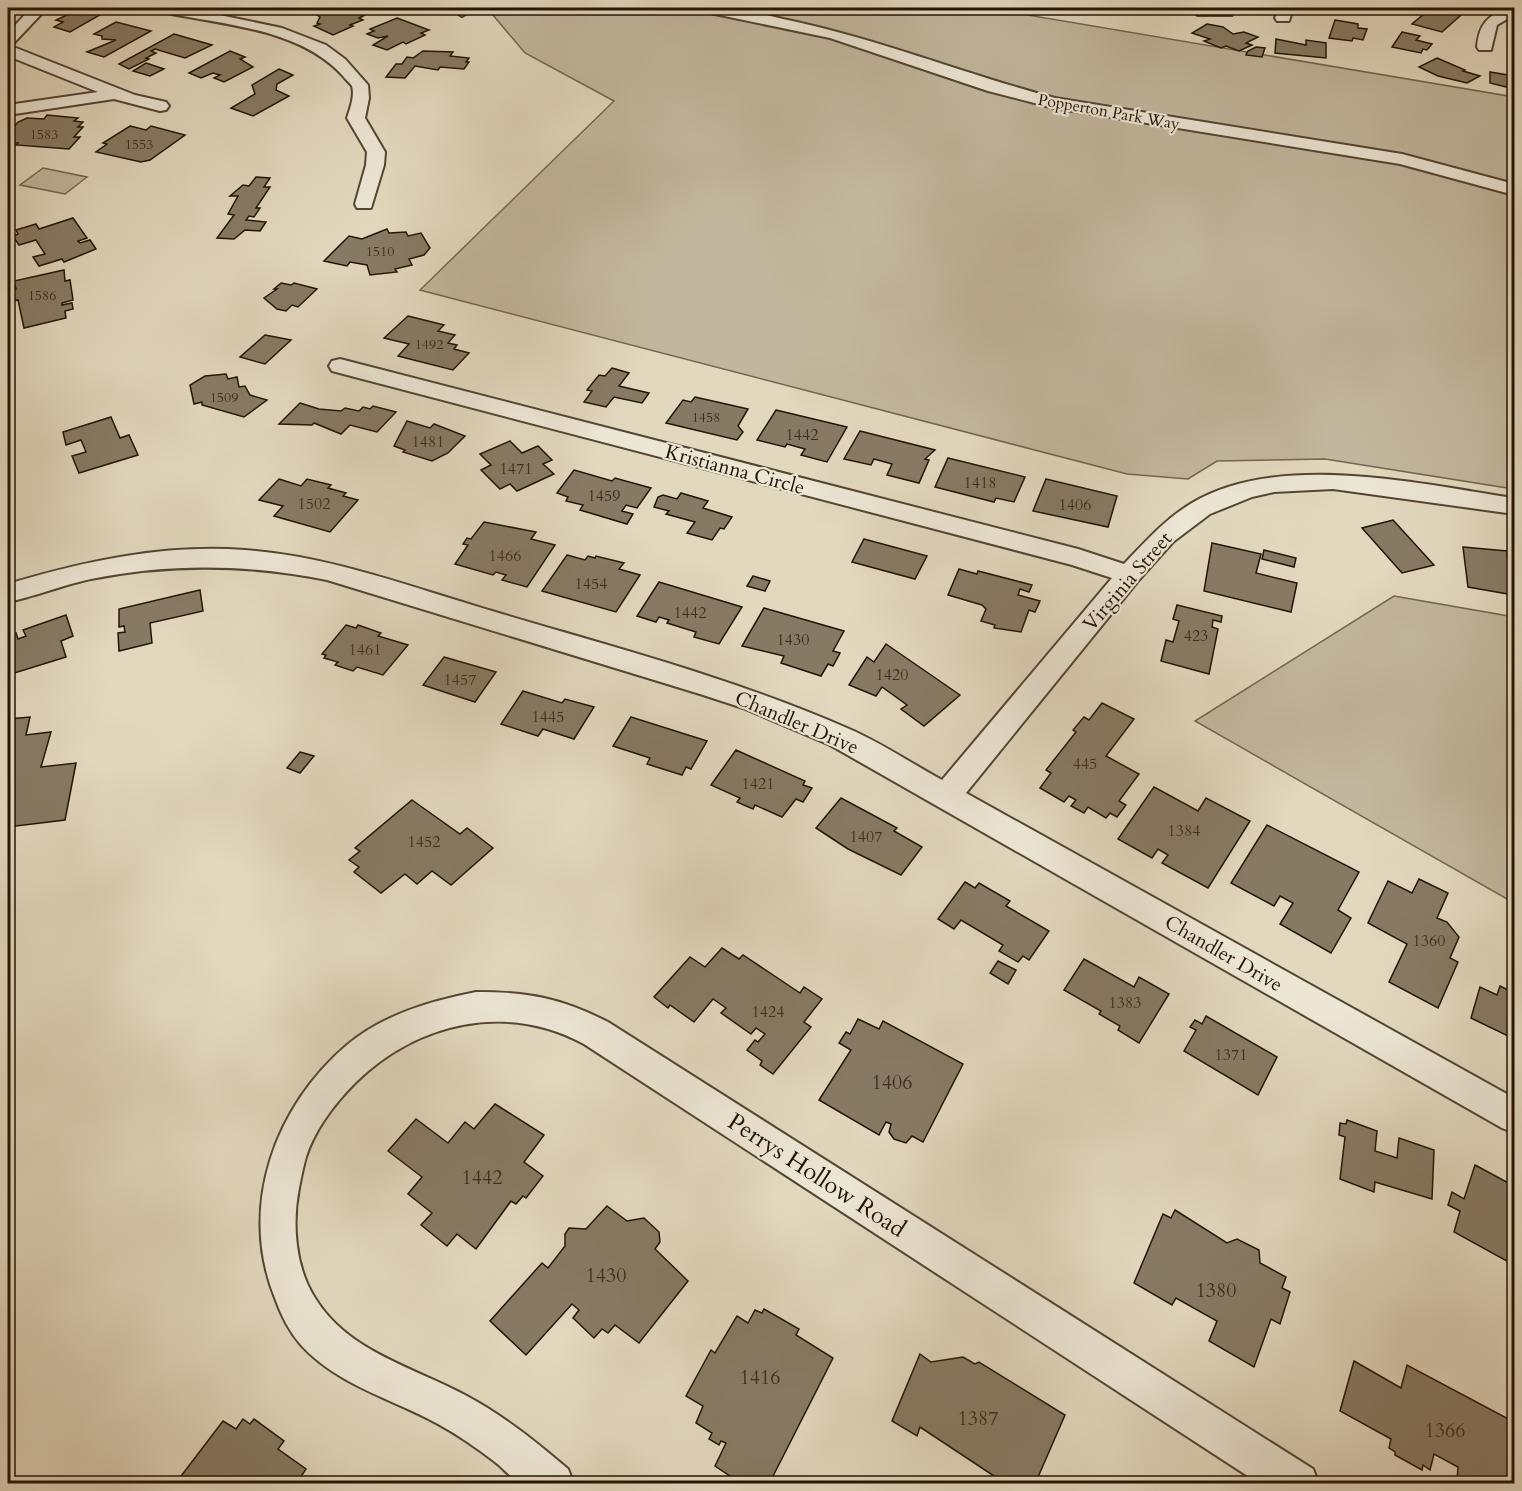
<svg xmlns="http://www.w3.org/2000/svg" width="1522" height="1491" font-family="Cardo,serif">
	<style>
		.green { fill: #c2b79e; stroke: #736651; stroke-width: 1.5 }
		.building { fill: #877a65; stroke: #241404; stroke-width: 1.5 }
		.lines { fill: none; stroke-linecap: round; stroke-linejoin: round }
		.street-casing { stroke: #544532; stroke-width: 4 }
		.street { fill: #ece6d5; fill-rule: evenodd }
		.labels { text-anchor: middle; stroke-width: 4.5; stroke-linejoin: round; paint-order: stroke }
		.far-number-label { font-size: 14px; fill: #3d2e1c }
		.far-street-label { font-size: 16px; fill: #241404; stroke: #ece6d5 }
		.number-label { font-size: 16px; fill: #3d2e1c }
		.street-label { font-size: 20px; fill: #241404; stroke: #ece6d5 }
		.near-number-label { font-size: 20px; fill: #3d2e1c }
		.near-street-label { font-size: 24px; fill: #241404; stroke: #ece6d5 }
	</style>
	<rect width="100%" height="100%" fill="#e2d8be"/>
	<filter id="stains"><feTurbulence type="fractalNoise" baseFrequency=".00333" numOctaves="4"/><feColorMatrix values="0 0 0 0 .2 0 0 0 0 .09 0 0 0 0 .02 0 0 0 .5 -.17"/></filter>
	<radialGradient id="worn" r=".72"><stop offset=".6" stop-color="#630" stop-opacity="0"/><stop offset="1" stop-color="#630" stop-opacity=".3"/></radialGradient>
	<g class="green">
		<polygon points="487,8 986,8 1514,97 1514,489 1325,459 1217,461 1188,479 1127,474 420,290 614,101 525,53"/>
		<polygon points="43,168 87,177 65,194 20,185"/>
		<polygon points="1394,596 1514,617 1514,903 1195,721"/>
	</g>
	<g class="building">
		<polygon points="82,8 112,8 70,32 54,27 63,22 56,20"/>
		<polygon points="333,8 356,8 365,15 359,18 363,20 350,25 353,26 333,35 314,26 320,24 317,23 320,17 316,14"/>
		<polygon points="1194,8 1231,8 1226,8 1232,16 1197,16 1191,9"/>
		<polygon points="1330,8 1370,8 1374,11 1335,13"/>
		<polygon points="1411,8 1434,8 1461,15 1442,32 1412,24 1425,13 1409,9"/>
		<polygon points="397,18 429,30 421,33 425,35 406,44 403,42 387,50 373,45 388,36 378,38 367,34 374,31 370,29"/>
		<polygon points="1335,20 1358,24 1358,28 1367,29 1363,40 1353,38 1352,41 1329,38"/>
		<polygon points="116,22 151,31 104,57 87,52 116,40 102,39 102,36 94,34"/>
		<polygon points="1207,24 1223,27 1233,34 1244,32 1258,37 1246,43 1252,45 1239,51 1226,46 1221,48 1204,41 1210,39 1192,33"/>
		<polygon points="1402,32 1420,36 1416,40 1432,44 1427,50 1423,49 1421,53 1392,47"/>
		<polygon points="174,34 212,45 185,58 155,49 151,51 156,53 146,58 149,59 129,69 119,64"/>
		<polygon points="1276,39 1306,45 1306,40 1326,43 1326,58 1275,53"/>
		<polygon points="1256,47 1265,48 1262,57 1246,55 1248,51"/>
		<polygon points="230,51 245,57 240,59 253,67 224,82 214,78 220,75 213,73 201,78 189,73"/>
		<polygon points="423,51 453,52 450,56 469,58 466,62 469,62 464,69 440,67 438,70 415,66 405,78 386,77 396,64 402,64 407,57 413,58"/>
		<polygon points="1437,58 1465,70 1463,71 1480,76 1467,83 1438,76 1419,67"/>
		<polygon points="146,63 164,69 150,76 133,71"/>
		<polygon points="279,69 293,75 277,84 276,90 289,96 253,116 231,108 255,94 252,85"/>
		<polygon points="1490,72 1514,76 1514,89 1490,83"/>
		<polygon points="47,115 78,118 74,121 83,122 78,127 83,127 74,137 80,137 69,149 16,145 18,143 8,142 10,139 8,136 13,131 10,131 18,122 27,118 44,119"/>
		<polygon points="130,126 146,130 151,126 185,135 150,160 141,162 96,152 107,144 103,143"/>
		<polygon points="256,177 270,178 264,187 270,187 256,208 260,208 254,217 249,216 246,220 266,222 260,231 245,230 234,239 217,238 234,215 228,214 238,196 230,196 243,185 249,186"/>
		<polygon points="73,218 87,238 78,241 80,243 90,240 96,249 64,262 62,259 39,266 33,257 45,254 36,240 19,245 13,236 18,234 16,230 36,224 39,229"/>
		<polygon points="387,229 389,233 406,232 408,236 421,233 430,248 424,255 409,259 412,265 395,269 397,272 370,275 367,265 350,262 347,266 324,261 349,236 362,239"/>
		<polygon points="64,270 65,281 70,280 73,300 62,303 62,305 72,303 73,309 65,311 66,318 24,328 18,300 13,301 11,290 16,289 14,281"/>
		<polygon points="281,283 291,285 294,283 317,289 298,307 292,305 286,311 277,309 264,298 277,289 274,289"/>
		<polygon points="408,316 444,325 438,331 455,335 448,343 457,345 454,349 469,353 453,370 398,356 409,344 384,338"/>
		<polygon points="265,335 291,340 265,364 240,357"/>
		<polygon points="612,368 629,373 619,386 649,393 642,403 614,397 606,407 584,402 592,391 587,390 599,375 605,376"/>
		<polygon points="226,374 228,379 237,377 239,387 245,386 250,395 267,400 244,417 202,405 202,402 194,404 190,385 205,376"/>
		<polygon points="695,397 748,409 738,426 743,432 737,440 666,423 683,400 691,402"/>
		<polygon points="300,403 319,409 341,411 345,408 359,411 363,407 370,409 373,406 396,412 377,432 350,425 341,434 314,423 312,425 279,424"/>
		<polygon points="776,410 847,427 827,462 801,455 805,449 787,444 785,447 757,440"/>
		<polygon points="111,417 120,438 129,435 138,455 79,473 72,456 86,452 81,440 66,445 63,432"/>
		<polygon points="407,421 430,428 434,424 465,436 448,453 432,461 403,452 405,450 394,446"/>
		<polygon points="860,431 935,450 925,459 929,460 919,483 887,475 892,464 874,459 871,465 844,459"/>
		<polygon points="510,441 522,453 538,446 552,460 543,464 554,474 517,491 510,484 500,489 481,470 491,465 480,454"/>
		<polygon points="948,458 1025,477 1014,502 996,498 994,502 935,487"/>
		<polygon points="574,470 612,481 615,478 651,488 637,508 626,505 622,511 633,514 627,524 580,510 583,505 566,501 568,497 557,493"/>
		<polygon points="279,479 301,486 307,479 331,485 328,488 346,493 343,496 358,500 330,532 274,516 283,506 259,500"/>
		<polygon points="1046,479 1117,496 1108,527 1033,511"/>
		<polygon points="681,493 708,501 703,508 732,517 724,529 720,528 712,540 687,533 695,522 666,514 669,511 654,507 658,497 663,495 677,499"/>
		<polygon points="1393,520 1434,565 1402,573 1362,528"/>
		<polygon points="484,522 536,532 531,539 555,545 527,587 502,580 506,575 496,572 493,575 455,564 468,545 463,544 467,538 471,539"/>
		<polygon points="864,539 927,556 915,579 852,562"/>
		<polygon points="1212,543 1261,554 1256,573 1297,583 1291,612 1204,591"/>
		<polygon points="1463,547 1507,551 1507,557 1514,558 1514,595 1468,587"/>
		<polygon points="1264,550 1296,558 1294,567 1262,559"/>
		<polygon points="567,555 585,560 588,556 595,558 596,556 624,563 619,569 640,575 616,612 542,591"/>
		<polygon points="959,569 977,574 978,571 1032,585 1029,592 1020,589 1018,595 1040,601 1035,612 1029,610 1021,632 994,628 995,625 981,621 986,609 982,605 948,595"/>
		<polygon points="753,576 770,581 765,591 747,586"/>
		<polygon points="659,582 742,607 719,644 694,637 696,632 667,623 669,620 659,617 656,622 637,616"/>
		<polygon points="200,590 203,611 150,623 152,643 119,651 118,633 125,632 124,626 119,627 119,609"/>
		<polygon points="1177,605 1222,616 1221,622 1213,620 1212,627 1218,629 1209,674 1161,661 1166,640 1173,642 1179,621 1173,619"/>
		<polygon points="764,608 844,631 833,651 840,653 833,666 828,664 821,676 781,663 784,656 742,646"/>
		<polygon points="66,615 73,636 61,641 66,657 8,675 8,636 16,633 18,639 26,636 23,630"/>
		<polygon points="346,625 356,628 358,625 381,633 378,636 408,645 383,675 357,667 353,671 335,665 338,662 324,658 326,655 322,654"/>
		<polygon points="886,644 960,695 924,726 901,709 907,705 882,687 876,696 849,685 867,657 874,662"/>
		<polygon points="444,657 496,672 475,702 423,685"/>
		<polygon points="523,691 562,703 565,699 594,707 574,739 543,729 538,736 501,724"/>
		<polygon points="1102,703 1134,719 1106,756 1139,774 1119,801 1126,805 1117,817 1110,813 1106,818 1088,807 1084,813 1071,806 1076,800 1069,796 1064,802 1040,788 1051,773 1046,770 1076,732 1073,730 1084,717 1089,720"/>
		<polygon points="30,717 26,735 51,732 41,767 76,763 65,820 8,827 8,719"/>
		<polygon points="631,717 707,741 691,769 686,767 682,775 647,764 650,758 613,746"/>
		<polygon points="736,750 805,781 803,785 812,788 803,802 796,799 782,817 755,805 753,809 737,802 740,798 711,785"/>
		<polygon points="300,752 314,756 300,773 287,768"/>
		<polygon points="1154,787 1198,811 1206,798 1250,821 1208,888 1162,863 1168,855 1158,849 1152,858 1118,839"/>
		<polygon points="841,798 897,828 894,831 922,847 901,875 848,849 816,828"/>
		<polygon points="412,800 460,834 467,828 493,848 451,885 432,871 417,884 405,874 381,893 354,872 359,867 349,860 360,851 355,848"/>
		<polygon points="1267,825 1359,872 1338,910 1351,918 1331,953 1280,924 1293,903 1280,896 1274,906 1231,883"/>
		<polygon points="1419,879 1448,893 1437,918 1447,922 1459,937 1450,958 1458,962 1438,1008 1389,982 1407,944 1368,923 1388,881 1412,893"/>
		<polygon points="965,882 975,888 979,883 1010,901 1006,906 1049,931 1029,960 1023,956 1018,962 999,951 1003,945 961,920 954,929 938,919"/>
		<polygon points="722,948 739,959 743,955 800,993 804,987 822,999 804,1022 811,1027 773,1074 760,1065 762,1061 747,1050 755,1040 758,1042 765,1034 756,1028 751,1034 721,1013 726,1008 713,999 694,1022 670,1005 668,1008 654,997 690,957 705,967"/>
		<polygon points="1084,959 1134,987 1139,977 1169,994 1139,1043 1118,1030 1120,1026 1099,1014 1101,1011 1064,990"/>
		<polygon points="998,961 1016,970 1008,984 990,973"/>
		<polygon points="1500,986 1514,993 1514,1027 1512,1026 1510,1037 1471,1018 1480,987 1497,995"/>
		<polygon points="1206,1016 1277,1057 1258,1095 1184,1051 1196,1030 1190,1027 1195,1020 1202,1024"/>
		<polygon points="858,1019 879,1029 883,1021 963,1064 923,1142 912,1136 906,1143 894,1139 889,1132 891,1124 886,1122 879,1135 819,1100 851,1050 839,1043 846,1032 850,1034"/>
		<polygon points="495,1104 544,1135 524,1162 543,1176 526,1198 523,1196 516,1204 511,1201 476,1249 457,1234 447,1246 421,1225 432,1213 408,1194 422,1177 388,1151 416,1119 448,1143 465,1122 474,1129"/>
		<polygon points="1347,1120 1377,1131 1375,1151 1397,1158 1399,1138 1434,1150 1432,1199 1375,1182 1374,1192 1340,1179 1345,1137 1339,1135 1340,1123 1346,1124"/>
		<polygon points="1475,1165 1514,1186 1514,1265 1454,1232 1460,1211 1448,1205 1452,1192 1464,1199"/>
		<polygon points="607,1206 627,1221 644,1218 659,1232 660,1242 655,1249 688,1281 639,1343 615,1325 608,1333 602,1329 594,1338 573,1318 579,1310 572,1304 526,1355 490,1321 542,1263 548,1268 565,1246 565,1234 569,1228 586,1229"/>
		<polygon points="1175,1210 1227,1243 1237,1239 1259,1250 1260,1263 1286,1277 1282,1288 1290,1292 1280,1324 1271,1319 1254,1367 1209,1341 1217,1321 1176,1298 1172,1305 1134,1283 1163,1214 1171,1218"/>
		<polygon points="764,1309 799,1329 796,1335 833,1358 769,1484 742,1484 715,1466 726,1443 721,1441 719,1445 709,1439 712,1433 696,1423 703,1406 686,1396 711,1350 715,1353 737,1316 748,1323 755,1310 762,1313"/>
		<polygon points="920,1354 931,1362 963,1357 975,1364 979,1362 1065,1415 1035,1484 1006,1484 920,1427 917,1436 892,1421"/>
		<polygon points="1354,1361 1401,1388 1407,1365 1514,1422 1514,1484 1465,1484 1457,1480 1458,1467 1434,1454 1430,1470 1423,1465 1422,1470 1395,1455 1395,1452 1389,1448 1391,1439 1340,1411"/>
		<polygon points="243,1419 250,1424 254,1419 284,1441 278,1449 306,1469 300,1478 307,1484 175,1484 223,1421 236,1429"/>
	</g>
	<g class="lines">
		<defs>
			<g id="street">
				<polygon points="31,8 47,8 11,46 135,95 166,102 169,106 166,110 160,111 114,99 8,115 8,105 98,92 8,56 8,33"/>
				<path d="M159,8H186L282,28L326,45L345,59L368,85L369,98L365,118L385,152L384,165L371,208H357L355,204L366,165L367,152L347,118C350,109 355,96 352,86C350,83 345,79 343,76C301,29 225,25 167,13Z"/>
				<polygon points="457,8 475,8 462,16 454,11"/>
				<path d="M702,8C729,5 757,13 783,19C876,38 964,74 1055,98L1402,154L1514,184V195L1400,164L1054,108L988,91L830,38L710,13Z"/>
				<polygon points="1279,8 1293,8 1289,21 1277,21 1275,18"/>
				<path d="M1507,8H1514V15L1497,25L1491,50H1479L1477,47C1479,25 1487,16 1507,8Z"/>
				<path d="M340,359L1078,549L1124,564C1145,542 1165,519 1192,503C1278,451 1420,484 1514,498V514L1333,489L1274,492L1252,497L1210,514L1173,542L1138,581L966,793L1514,1098V1133L1502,1128L830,745L743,708L700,694L327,580C247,564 171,563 91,579C63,585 36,596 8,602V584C85,561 163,544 245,550C330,556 411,587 492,611C612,647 733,678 847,728C880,742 911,763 942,780L1112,578L1072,565L332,371L329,366L332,361Z"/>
				<path d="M476,992C529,992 561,998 608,1022L1313,1469L1319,1484H1260L584,1044C506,1002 418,1022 356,1082C335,1103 315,1129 306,1157C303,1167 301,1178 299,1188C292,1223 295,1267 315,1298C348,1352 413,1367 465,1395C503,1415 536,1442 568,1469L574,1484C562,1484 528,1487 519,1482C511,1478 503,1468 495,1462C477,1448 458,1435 438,1424C393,1399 337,1385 301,1345C289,1331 281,1315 275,1298C238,1207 275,1106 347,1045C384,1014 431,1001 476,992Z"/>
			</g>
		</defs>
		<use href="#street" class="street-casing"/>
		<use href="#street" class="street"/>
	</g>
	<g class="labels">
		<g class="far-number-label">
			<text x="44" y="139">1583</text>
			<text x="139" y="149">1553</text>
			<text x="380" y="256">1510</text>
			<text x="42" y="300">1586</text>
			<text x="429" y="349">1492</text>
			<text x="224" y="402">1509</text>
			<text x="706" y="422">1458</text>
		</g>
		<g class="far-street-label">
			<text transform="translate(1109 111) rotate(10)" y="6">Popperton Park Way</text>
		</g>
		<g class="number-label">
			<text x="802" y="440">1442</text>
			<text x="428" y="447">1481</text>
			<text x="516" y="474">1471</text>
			<text x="980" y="488">1418</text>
			<text x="604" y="501">1459</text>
			<text x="314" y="509">1502</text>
			<text x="1075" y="510">1406</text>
			<text x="505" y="561">1466</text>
			<text x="591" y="589">1454</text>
			<text x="690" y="618">1442</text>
			<text x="1196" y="641">423</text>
			<text x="793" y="645">1430</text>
			<text x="365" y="655">1461</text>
			<text x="892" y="680">1420</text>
			<text x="460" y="685">1457</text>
			<text x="548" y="722">1445</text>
			<text x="1085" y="769">445</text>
			<text x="758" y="789">1421</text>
			<text x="1184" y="836">1384</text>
			<text x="866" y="842">1407</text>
			<text x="424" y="847">1452</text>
			<text x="1429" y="946">1360</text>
			<text x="1125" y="1008">1383</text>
			<text x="768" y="1017">1424</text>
			<text x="1231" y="1060">1371</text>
		</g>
		<g class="street-label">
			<text transform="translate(735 469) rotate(15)" y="7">Kristianna Circle</text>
			<text transform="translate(1127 581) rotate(-49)" y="7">Virginia Street</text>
			<text transform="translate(797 722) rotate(23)" y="7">Chandler Drive</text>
			<text transform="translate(1224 953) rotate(30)" y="7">Chandler Drive</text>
		</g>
		<g class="near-number-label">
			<text x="892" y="1089">1406</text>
			<text x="482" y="1184">1442</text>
			<text x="606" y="1282">1430</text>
			<text x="1216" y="1297">1380</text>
			<text x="760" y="1384">1416</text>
			<text x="978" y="1425">1387</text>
			<text x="1445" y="1437">1366</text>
		</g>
		<g class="near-street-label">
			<text transform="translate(817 1175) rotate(33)" y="8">Perrys Hollow Road</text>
		</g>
	</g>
	<rect width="1522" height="1491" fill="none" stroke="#e2d8be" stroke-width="30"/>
	<rect x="9" y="9" width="1504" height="1473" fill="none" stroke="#241404" stroke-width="3"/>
	<rect x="15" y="15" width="1492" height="1461" fill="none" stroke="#241404" stroke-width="1.5"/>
	<rect width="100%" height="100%" filter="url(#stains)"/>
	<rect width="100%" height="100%" fill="url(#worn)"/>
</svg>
